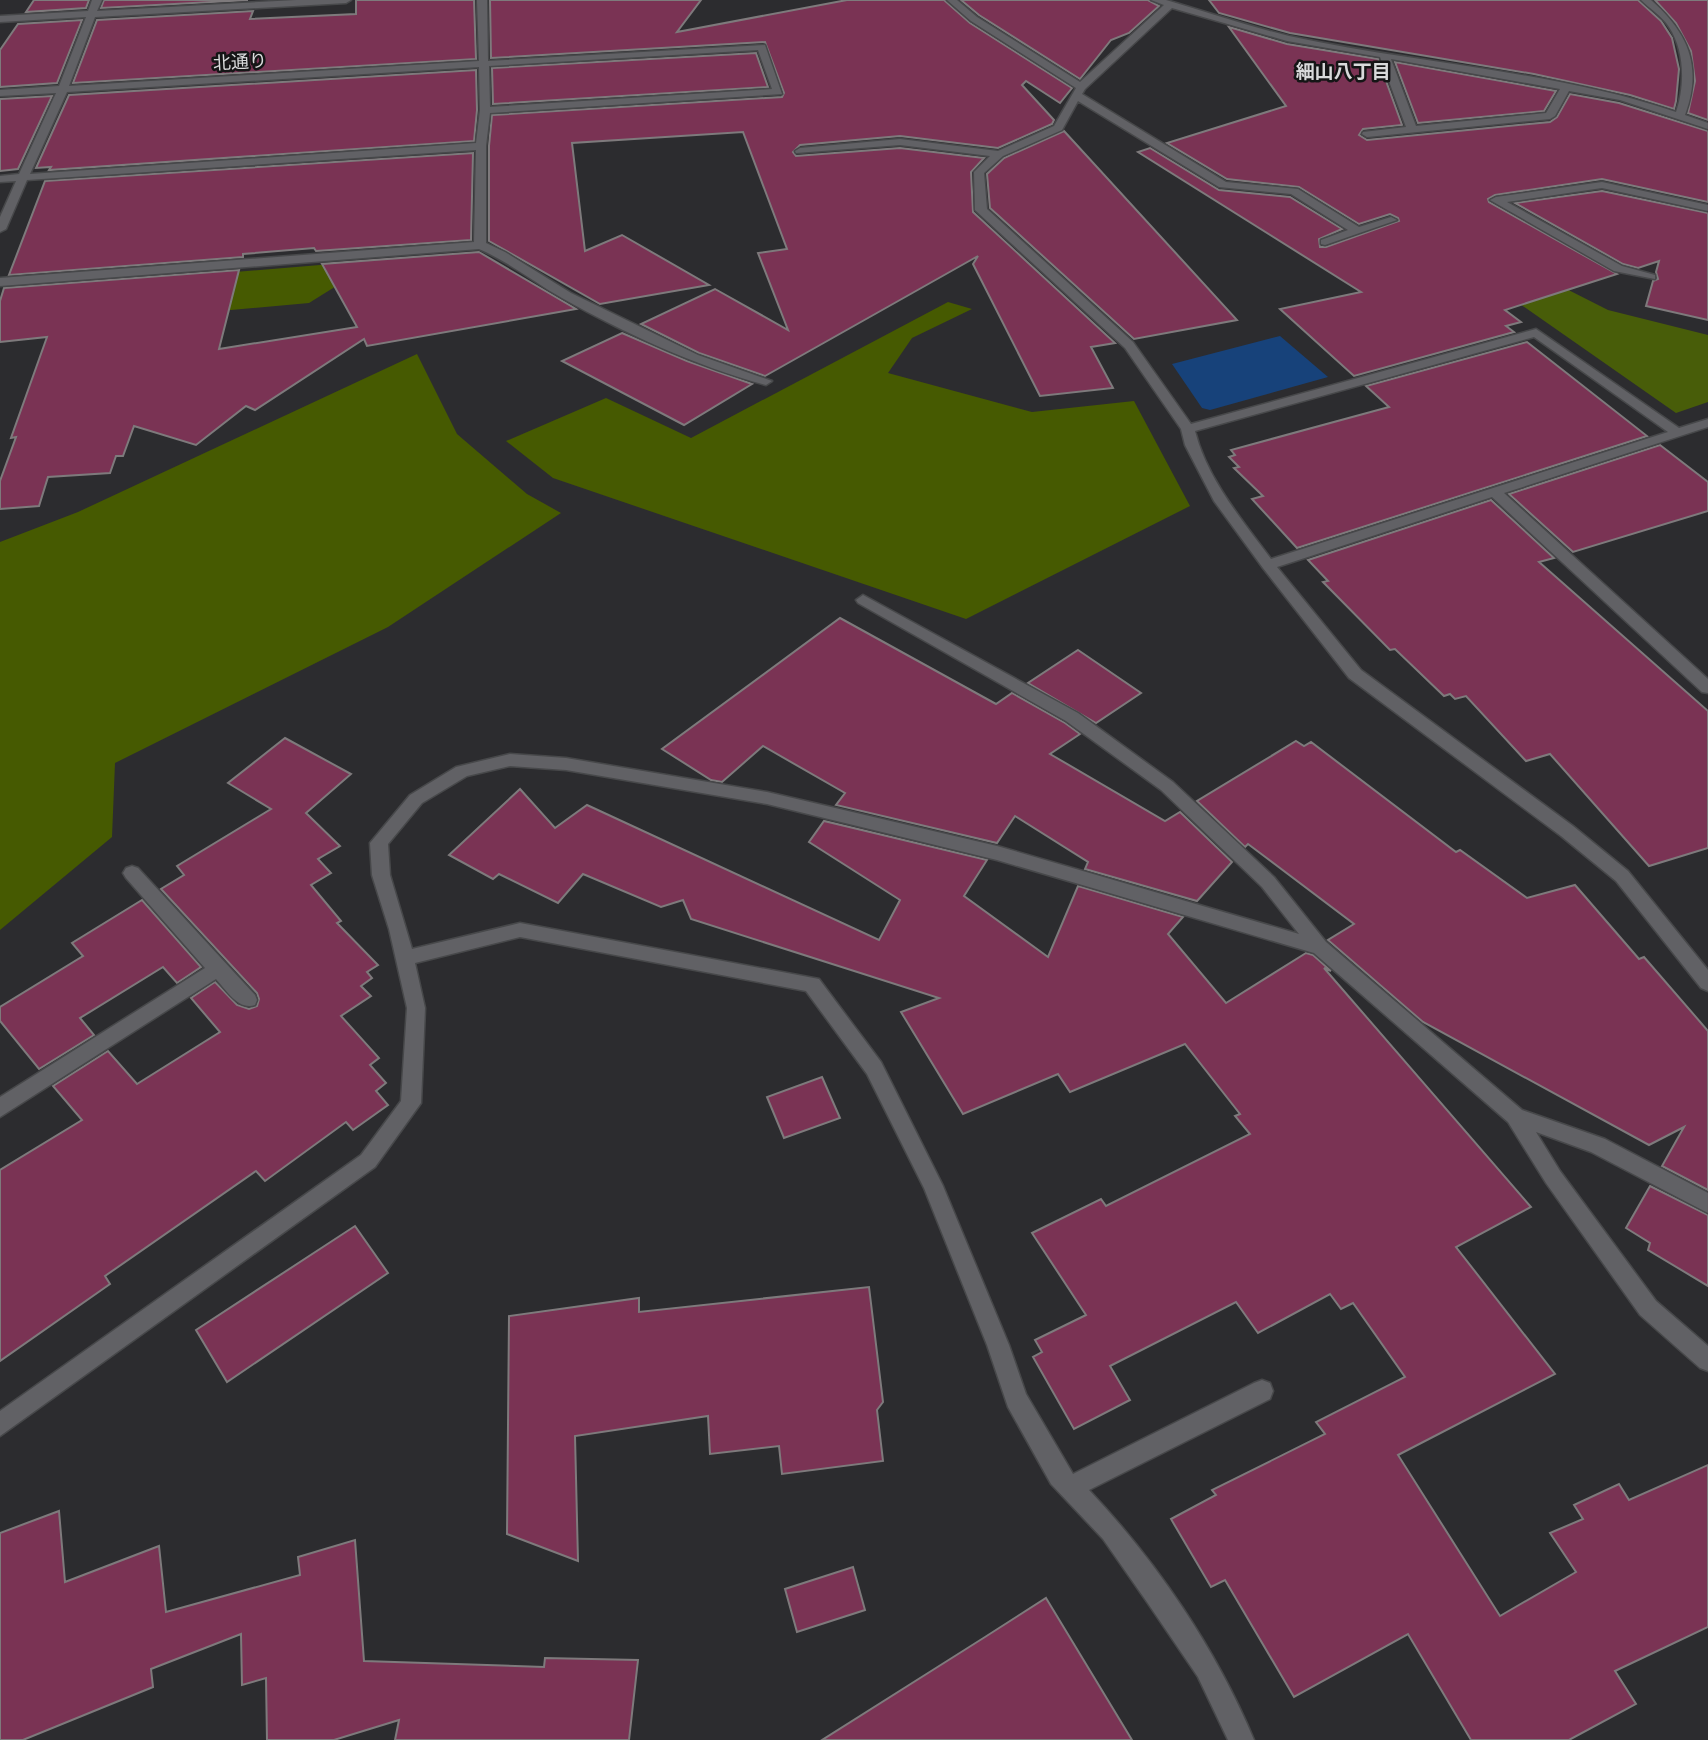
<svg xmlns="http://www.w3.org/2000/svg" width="1708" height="1740" font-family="'Work Sans','Noto Sans JP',sans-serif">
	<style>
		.green { fill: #485d09 }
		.forest { fill: #465a01 }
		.water { fill: #17427a }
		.building { fill: #7a3354; stroke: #7e7a7c; stroke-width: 2 }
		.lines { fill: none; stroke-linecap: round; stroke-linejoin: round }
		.street-casing { stroke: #47484a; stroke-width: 3 }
		.street { fill: #616165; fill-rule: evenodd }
		.labels { text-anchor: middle; stroke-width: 5; stroke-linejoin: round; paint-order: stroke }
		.far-street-label { font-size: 18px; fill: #d9dadb; stroke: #151516 }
		.far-neighbourhood-label { font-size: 19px; font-weight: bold; fill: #d9dadb; stroke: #151516 }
	</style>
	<rect width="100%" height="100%" fill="#2c2c2f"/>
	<polygon class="green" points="1521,266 1608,310 1708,335 1708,402 1676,413 1480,276"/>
	<g class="forest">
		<polygon points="368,261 370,265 309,303 52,326 66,286"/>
		<polygon points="948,302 972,309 912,338 888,373 1032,412 1134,401 1190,506 966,619 553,478 506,441 606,398 691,438"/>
		<polygon points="417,354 457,434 527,494 561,513 388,627 115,763 112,837 0,930 0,542 78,512"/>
	</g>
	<polygon class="water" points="1280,336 1328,377 1210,410 1202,408 1172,364"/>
	<g class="building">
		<polygon points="34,0 89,0 86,8 26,12"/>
		<polygon points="104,0 248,0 101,8"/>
		<polygon points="356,0 474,0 476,59 73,83 97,20 253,11 250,19 356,14"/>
		<polygon points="490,0 701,0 677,32 847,0 944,0 970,23 1072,88 1060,103 1026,81 1022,85 1054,120 1052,124 998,148 900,136 800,145 793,152 796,156 900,148 984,158 971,172 973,212 1115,343 1091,347 1113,388 1040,396 973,264 978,256 765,376 699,353 641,324 715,289 788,330 758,253 787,249 743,132 572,143 585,251 622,235 709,285 600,304 489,241 489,146 492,115 782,97 784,93 765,42 491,58"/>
		<polygon points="961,0 1148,0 1159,6 1129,33 1111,40 1080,79 979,15"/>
		<polygon points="1209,0 1638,0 1661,21 1672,38 1679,69 1676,101 1674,109 1630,95 1534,74 1290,33 1219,13"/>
		<polygon points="1655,0 1708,0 1708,120 1688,113 1695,81 1691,51 1676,23"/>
		<polygon points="82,20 57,83 0,87 0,50 18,24"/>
		<polygon points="1229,27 1287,44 1378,59 1402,125 1363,129 1359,135 1367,140 1550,122 1557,117 1570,94 1619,103 1708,131 1708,202 1602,179 1495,195 1488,199 1489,202 1617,274 1505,310 1521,322 1506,326 1514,332 1354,376 1280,309 1361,292 1138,152 1150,148 1219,190 1290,197 1342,229 1319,239 1320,247 1326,247 1399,221 1398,218 1390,214 1359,224 1299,187 1227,179 1167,143 1286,106"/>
		<polygon points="756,53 768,87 493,104 492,68"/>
		<polygon points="1395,62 1556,91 1544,111 1418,123"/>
		<polygon points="476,70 477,110 474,141 49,170 51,167 36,168 69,95"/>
		<polygon points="52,96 18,169 0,171 0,99"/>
		<polygon points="1064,131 1237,320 1134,339 990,208 987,174 1004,158"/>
		<polygon points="473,153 471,240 316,251 314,248 243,254 243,257 9,275 45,181"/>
		<polygon points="1602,191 1708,213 1708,320 1646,306 1653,281 1658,279 1656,272 1659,261 1638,268 1623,264 1515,203"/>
		<polygon points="479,252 576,309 367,346 364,339 255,410 246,406 196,445 134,426 123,456 116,456 110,473 48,477 39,506 0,509 0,481 16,437 11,438 47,337 0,342 0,301 4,288 239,270 219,349 357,327 322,264"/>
		<polygon points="622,333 687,361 752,384 684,425 562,361"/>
		<polygon points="1527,342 1647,436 1297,548 1252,499 1263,496 1234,468 1239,467 1229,457 1235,455 1231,450 1389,407 1366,386"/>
		<polygon points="1660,445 1708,482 1708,511 1573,552 1509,494"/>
		<polygon points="1491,500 1554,558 1539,562 1708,711 1708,848 1649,866 1550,754 1526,761 1466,696 1455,699 1450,694 1444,696 1395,649 1390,650 1323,582 1328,581 1308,560"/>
		<polygon points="840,618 996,704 1012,693 1065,723 1080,734 1050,754 1165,821 1180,812 1232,862 1197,901 1085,869 1088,862 1015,816 997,843 836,805 845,793 763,746 722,782 711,780 662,749"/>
		<polygon points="1078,650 1141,693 1096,723 1028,683"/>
		<polygon points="285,738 351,774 306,813 340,846 318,859 331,873 311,885 341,921 337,923 378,965 367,972 372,978 361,986 371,996 341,1016 379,1058 370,1065 386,1083 376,1091 388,1105 353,1130 346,1122 265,1181 256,1171 105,1276 110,1284 0,1361 0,1170 82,1120 53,1086 108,1051 137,1084 220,1032 191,998 215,982 237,1005 249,1009 257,1006 259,999 257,993 161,889 184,875 177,866 271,809 228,783"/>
		<polygon points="1296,741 1304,746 1311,742 1456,852 1460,850 1527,898 1575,885 1639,959 1644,957 1708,1031 1708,1190 1662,1166 1684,1127 1649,1145 1423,1022 1328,940 1354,924 1248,844 1245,847 1197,801"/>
		<polygon points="520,789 555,828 587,805 879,940 900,900 809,842 824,821 987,860 964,896 1048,957 1078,886 1183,917 1168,934 1226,1003 1306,953 1313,955 1331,971 1324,968 1531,1207 1456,1247 1555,1374 1398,1455 1500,1616 1576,1572 1550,1533 1583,1519 1574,1505 1619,1484 1629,1500 1708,1465 1708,1627 1615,1671 1636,1704 1569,1740 1471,1740 1408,1634 1294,1697 1225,1580 1211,1587 1171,1519 1216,1495 1212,1490 1325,1434 1316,1422 1405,1377 1353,1303 1341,1309 1330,1294 1258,1333 1236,1302 1110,1366 1130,1400 1074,1429 1033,1357 1042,1352 1035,1340 1086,1315 1032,1233 1101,1199 1106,1206 1250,1134 1235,1116 1240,1114 1185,1044 1070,1092 1058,1074 963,1114 901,1012 939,998 691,919 683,900 661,907 583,874 558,903 499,874 493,879 449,855"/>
		<polygon points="142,900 201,967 177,983 163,967 80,1018 94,1035 39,1069 0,1021 0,1007 83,956 72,943"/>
		<polygon points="822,1077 840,1118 784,1138 767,1097"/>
		<polygon points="1650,1186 1708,1215 1708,1286 1648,1250 1650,1243 1626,1228"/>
		<polygon points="355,1226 388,1273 227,1382 196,1330"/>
		<polygon points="869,1287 883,1402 877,1410 883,1461 782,1474 779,1446 710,1454 708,1416 575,1436 578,1561 507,1534 509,1316 639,1298 639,1312"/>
		<polygon points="59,1511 65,1582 159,1546 166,1612 300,1575 298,1557 355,1540 364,1661 544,1667 545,1658 638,1660 629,1740 395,1740 399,1720 334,1740 267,1740 266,1678 242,1685 241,1634 151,1669 153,1687 23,1740 0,1740 0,1533"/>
		<polygon points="853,1567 865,1610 797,1632 785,1589"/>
		<polygon points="1046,1598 1132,1740 822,1740 985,1637"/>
	</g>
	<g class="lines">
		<defs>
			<g id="street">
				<path d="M92,0H102L97,11L296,0H351L346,3L95,17L69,86L479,61L477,0H487L488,61L765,45L782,94L490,113L486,146V243L505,252L571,293L698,355L772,381L766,385C698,367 624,333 562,298C534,282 509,262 479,249L0,286V278L474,242L476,150L27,180L6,229L0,232V217L16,181L0,182V176L19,174L56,93L0,96V90L59,86L86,17L0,22V16L88,11ZM758,50L772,89L490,107L489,66ZM479,67L480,110L476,143L30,174L67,92Z"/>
				<path d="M947,0H957L977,17L1080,82L1164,5L1151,0H1166C1207,12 1248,26 1289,36C1418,64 1552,70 1676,112C1685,86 1685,51 1669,27C1662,16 1650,9 1641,0H1651C1688,33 1703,66 1685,115L1708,123V129L1620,100L1569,91L1555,116L1550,119L1367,137L1362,134L1363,132L1406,127L1380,57L1287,41L1172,8L1085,89L1082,94L1226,182L1298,189L1359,227L1391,217L1397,220L1325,245L1321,244V240L1348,230L1291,194L1219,187L1078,101L1062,130L1003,156L984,173L987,209L1133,342L1191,424L1536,329L1679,428L1708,419V427L1504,493L1708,679V693L1702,692L1492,497L1277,567L1361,670L1573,826L1628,871L1708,970V991L1701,988L1616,881L1561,836L1349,678L1263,568L1214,501L1185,445L1181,429L1125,348L975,210L974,172L990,156L900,145L796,153L795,151L800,148L900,139L998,151L1054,126L1076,88L971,21ZM1391,59L1560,89L1546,113L1416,126ZM1534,337L1668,432L1271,559C1242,520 1207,479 1195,431Z"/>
				<polygon points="1602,182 1708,205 1708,211 1602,188 1507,202 1622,266 1655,275 1655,279 1614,271 1490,200 1496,197"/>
				<path d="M863,595L1078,713L1173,782L1274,877L1326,942L1522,1110L1605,1139L1708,1193V1213L1591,1152L1536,1132L1560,1171L1656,1301L1708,1346V1371L1700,1368L1640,1315L1546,1183L1508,1122L1314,953L997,860L767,804L566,770L510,766L467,776L422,803L388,844L390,875L412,949L520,923L819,979L881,1062L943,1186L1009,1345L1026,1394L1073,1474L1254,1383L1262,1380L1270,1383L1273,1391L1270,1399L1089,1490C1157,1562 1216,1649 1254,1740H1228L1198,1677L1147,1602L1103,1539L1051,1484L1008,1407L987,1345L924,1188L867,1074L806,991L520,937L415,963L425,1008L421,1103L375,1167L0,1436V1411L361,1155L401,1101L407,1008L389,929L372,875L370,843L410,795L456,767L510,754L566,758L767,792L997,846L1299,934L1262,887L1161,790L1066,721L858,603L856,600Z"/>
				<path d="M132,866L138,868L255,995L257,1000L255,1005C239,1011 226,990 216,979L0,1117V1097L205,968L126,878L123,873L126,868Z"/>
			</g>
		</defs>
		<use href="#street" class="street-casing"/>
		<use href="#street" class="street"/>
	</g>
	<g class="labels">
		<g class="far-street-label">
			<text transform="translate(240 62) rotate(-3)" y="6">北通り</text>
		</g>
		<g class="far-neighbourhood-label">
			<text x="1343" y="78">細山八丁目</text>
		</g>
	</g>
</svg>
